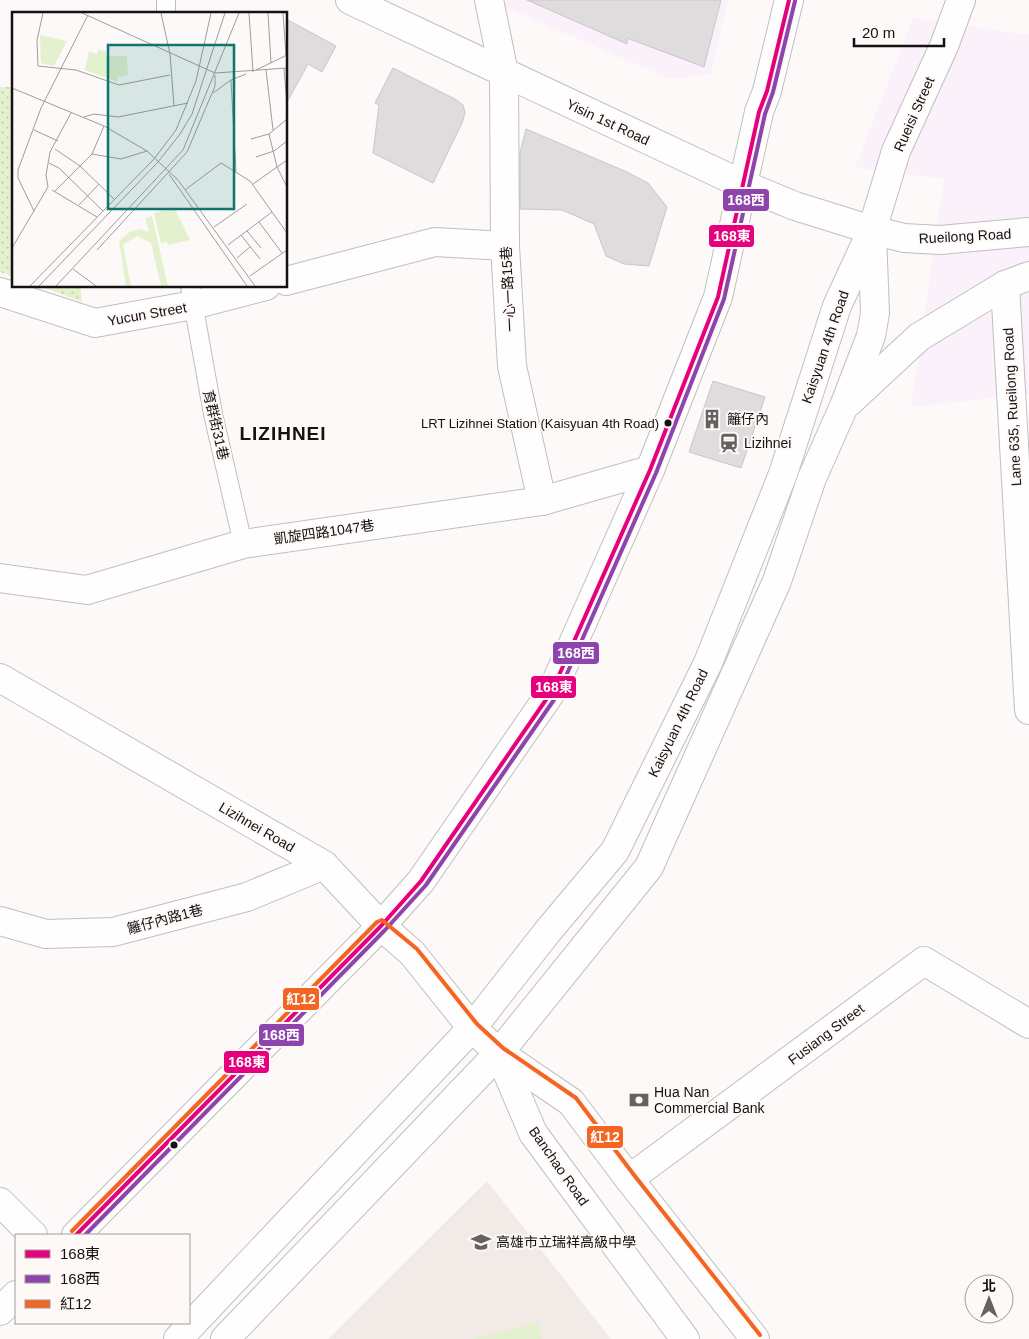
<svg xmlns="http://www.w3.org/2000/svg" width="1029" height="1339" font-family="Helvetica,'Noto Sans TC',sans-serif">
	<style>
		.commercial { fill: #faf1fb }
		.built { fill: #f2eae6 }
		.grass { fill: url(#grass-dots) }
		.park { fill: #e4f1ce }
		.building { fill: #dedcdc; stroke: #c8c6c6 }
		.lines { fill: none; stroke-linecap: round; stroke-linejoin: round }
		.service-casing { stroke: #c1bfbe; stroke-width: 20 }
		.minor-casing { stroke: #c1bfbe; stroke-width: 30 }
		.tertiary-casing { stroke: #c1bfbe; stroke-width: 30 }
		.service { stroke: #fffefe; stroke-width: 18 }
		.minor { stroke: #fffefe; stroke-width: 28 }
		.tertiary { stroke: #fffefe; stroke-width: 28 }
		.bus-1-casing { stroke: #fef8f6; stroke-width: 8 }
		.bus-2-casing { stroke: #fef8f6; stroke-width: 8 }
		.bus-3-casing { stroke: #fef8f6; stroke-width: 8 }
		.bus-1 { stroke: #e5007d; stroke-width: 4 }
		.bus-2 { stroke: #8e44ad; stroke-width: 4 }
		.bus-3 { stroke: #f26522; stroke-width: 4 }
		.bus-dot { fill: #141212; stroke: #fef8f6; stroke-width: 2 }
		.labels { text-anchor: middle; stroke-width: 4; stroke-linejoin: round; paint-order: stroke }
		.bus-label { font-size: 13px; fill: #141212; stroke: #fef8f6; text-anchor: end }
		.street-label { font-size: 14px; fill: #141212; stroke: #fef8f6 }
		.poi-label { font-size: 14px; fill: #141212; stroke: #fef8f6; text-anchor: start }
		.district-label { font-size: 19px; font-weight: bold; letter-spacing: 1px; fill: #141212; stroke: #fef8f6 }
		.inset-road { fill: none; stroke: #9f9d9c; stroke-width: 1 }
		.view { fill: #0f766e; fill-opacity: 0.15; stroke: #0f766e; stroke-width: 2.5 }
		.inset-edge { fill: none; stroke: #141212; stroke-width: 2.5 }
		.line-badge { stroke: #fef8f6; stroke-width: 2 }
		.badge-label { font-size: 14px; text-anchor: middle; font-weight: bold; fill: #fff }
	</style>
	<defs>
		<pattern id="grass-dots" width="8" height="8" patternUnits="userSpaceOnUse" patternTransform="scale(1.25)"><rect width="8" height="8" fill="#e4f1ce"/><path d="M2 2h.1M6 6h.1" fill="none" stroke="#c3ceb0" stroke-width="1.8" stroke-linecap="round"/></pattern>
	</defs>
	<rect width="100%" height="100%" fill="#fcf9f8"/>
	<g class="commercial">
		<polygon points="489,0 728,0 711,74 670,79"/>
		<polygon points="913,18 1029,35 1029,394 911,407 944,179 855,168"/>
	</g>
	<polygon class="built" points="487,1181 611,1339 328,1339"/>
	<g class="grass">
		<polygon points="0,87 14,87 14,277 0,272"/>
		<polygon points="40,286 80,286 82,302"/>
	</g>
	<polygon class="park" points="538,1322 542,1339 473,1339"/>
	<g class="building">
		<polygon points="527,0 721,0 704,67 627,38 627,44"/>
		<polygon points="286,19 336,46 322,72 308,64 286,104"/>
		<polygon points="393,68 455,99 463,105 465,113 462,123 433,183 373,153 379,105 375,103"/>
		<polygon points="526,129 627,172 648,183 667,207 649,266 624,264 606,256 594,224 562,210 520,209 520,153"/>
		<polygon points="713,381 765,397 741,468 689,452"/>
	</g>
	<g class="lines">
		<defs>
			<g id="service">
				<polyline points="166,0 166,14"/>
				<polyline points="190,286 213,414 243,544"/>
			</g>
			<g id="minor">
				<polyline points="489,0 504,73 505,246 512,366 542,501"/>
				<polyline points="872,230 896,151 944,46 961,0"/>
				<polyline points="286,281 435,242 505,246"/>
				<polyline points="1005,285 1029,710"/>
				<polyline points="0,292 95,323 193,305 266,286"/>
				<polyline points="0,578 87,590 243,544 542,501 650,470"/>
				<polyline points="0,921 46,934 113,932 247,897 324,865"/>
				<polyline points="629,1179 924,961 1029,1024"/>
				<polyline points="0,1202 33,1235"/>
				<polyline points="76,1235 381,926 421,881 552,691 650,470 718,297 759,112 767,91 789,0"/>
				<polyline points="0,1311 16,1295"/>
			</g>
			<g id="tertiary">
				<polyline points="350,0 744,185 795,206 872,230 904,238 940,240 1029,232"/>
				<polyline points="849,402 919,337 1005,285 1029,276"/>
				<polyline points="0,678 324,865 381,926 412,953 472,1028 499,1053 571,1102 629,1179 755,1339"/>
				<polyline points="499,1053 533,1133 685,1339"/>
				<polyline points="178,1339 472,1028 548,931 615,851 708,663 783,474 837,306 872,230"/>
				<polyline points="225,1339 499,1053 649,867 777,581 812,478 844,406 871,336 875,313 872,234"/>
			</g>
		</defs>
		<use href="#service" class="service-casing"/>
		<use href="#minor" class="minor-casing"/>
		<use href="#tertiary" class="tertiary-casing"/>
		<use href="#service" class="service"/>
		<use href="#minor" class="minor"/>
		<use href="#tertiary" class="tertiary"/>
		<defs>
			<polyline id="bus-1" points="76,1235 381,926 421,881 552,691 650,470 718,297 759,112 767,91 789,0"/>
			<polyline id="bus-2" points="85,1235 385,930 426,885 558,694 656,473 724,299 765,114 773,92 795,1"/>
			<polyline id="bus-3" points="72,1231 377,922 382,920 417,949 477,1024 503,1048 576,1098 634,1175 760,1335"/>
		</defs>
		<use href="#bus-1" class="bus-1-casing"/>
		<use href="#bus-2" class="bus-2-casing"/>
		<use href="#bus-3" class="bus-3-casing"/>
		<use href="#bus-1" class="bus-1"/>
		<use href="#bus-2" class="bus-2"/>
		<use href="#bus-3" class="bus-3"/>
	</g>
	<defs>
		<symbol id="building-bare" viewBox="-9 -9 18 18"><path d="M-4-6H4V6H1V3H-1V6H-4ZM-2.5-4.3h1.7v1.8h-1.7ZM.8-4.3h1.7v1.8H.8ZM-2.5-1h1.7V.8h-1.7ZM.8-1h1.7V.8H.8Z" fill="#656362" stroke="#fef8f6" stroke-width="2.5" paint-order="stroke"/></symbol>
		<symbol id="station-bare" viewBox="-9 -9 18 18"><path d="M-3-6H3Q5-6 5-4V2Q5 4 3 4L4.5 6H3L1.5 4h-3L-3 6H-4.5L-3 4Q-5 4-5 2V-4Q-5-6-3-6ZM-3.5-4v3h7v-3ZM-3.5 1v1.5H-2V1ZM2 1v1.5H3.5V1Z" fill="#656362" stroke="#fef8f6" stroke-width="2.5" paint-order="stroke"/></symbol>
		<symbol id="bank-bare" viewBox="-9 -9 18 18"><path d="M-6-4H6V4H-6ZM0-2.3a2.3 2.3 0 1 0 0 4.6a2.3 2.3 0 1 0 0-4.6Z" fill="#656362" stroke="#fef8f6" stroke-width="2.5" paint-order="stroke"/></symbol>
		<symbol id="school-bare" viewBox="-9 -9 18 18"><path d="M0-5L7-2L0 1L-7-2ZM-4 1L0 2.5L4 1V4Q0 6-4 4Z" fill="#656362" stroke="#fef8f6" stroke-width="2.5" paint-order="stroke"/></symbol>
	</defs>
	<g fill-rule="evenodd">
		<use href="#building-bare" x="698" y="405" width="28" height="28"/>
		<use href="#station-bare" x="715" y="429" width="28" height="28"/>
		<use href="#bank-bare" x="625" y="1086" width="28" height="28"/>
		<use href="#school-bare" x="467" y="1228" width="28" height="28"/>
	</g>
	<g class="bus-dot">
		<circle cx="668" cy="423" r="4.5"/>
		<circle cx="174" cy="1145" r="4.5"/>
	</g>
	<g class="labels">
		<g class="bus-label">
			<text x="659" y="428">LRT Lizihnei Station (Kaisyuan 4th Road)</text>
		</g>
		<g class="street-label">
			<text transform="translate(914 114) rotate(-66)" y="5">Rueisi Street</text>
			<text transform="translate(608 122) rotate(25)" y="5">Yisin 1st Road</text>
			<text transform="translate(965 236) rotate(-3)" y="5">Rueilong Road</text>
			<text transform="translate(508 289) rotate(-93)" y="5">一心一路15巷</text>
			<text transform="translate(147 314) rotate(-10)" y="5">Yucun Street</text>
			<text transform="translate(825 347) rotate(-71)" y="5">Kaisyuan 4th Road</text>
			<text transform="translate(1012 407) rotate(-93)" y="5">Lane 635, Rueilong Road</text>
			<text transform="translate(216 425) rotate(77)" y="5">育群街31巷</text>
			<text transform="translate(324 532) rotate(-8)" y="5">凱旋四路1047巷</text>
			<text transform="translate(678 723) rotate(-64)" y="5">Kaisyuan 4th Road</text>
			<text transform="translate(257 827) rotate(30)" y="5">Lizihnei Road</text>
			<text transform="translate(165 919) rotate(-15)" y="5">籬仔內路1巷</text>
			<text transform="translate(826 1034) rotate(-37)" y="5">Fusiang Street</text>
			<text transform="translate(559 1166) rotate(55)" y="5">Banchao Road</text>
		</g>
		<g class="poi-label">
			<text x="727" y="424">籬仔內</text>
			<text x="744" y="448">Lizihnei</text>
			<text x="654" y="1097">Hua Nan<tspan x="654" dy="16">Commercial Bank</tspan></text>
			<text x="496" y="1247">高雄市立瑞祥高級中學</text>
		</g>
		<g class="district-label">
			<text x="283" y="440">LIZIHNEI</text>
		</g>
	</g>
	<g transform="translate(12 12)">
		<rect width="275" height="275" fill="#fcf9f8"/>
		<path d="M86,38L94,39V44H115L116,63L105,65L106,70L73,58L77,39L85,42Z" fill="#e4f1ce"/>
		<path d="M28,23L55,29L42,54L29,51ZM162,195L178,228L156,233L155,230L149,231L142,201ZM140,204L156,274H149L139,231L125,224L111,233L119,274H114L107,229L119,219L128,217L137,220L133,206Z" fill="#e4f1ce"/>
		<path class="inset-road" d="M31,1L25,28L26,54L64,58L107,73L158,63M70,1L203,61L275,56M149,1L158,42L162,94M237,1L241,60M256,1L259,51M271,1L274,43M272,56L275,93M244,58L275,43M254,58L261,118M219,68L224,160M0,76L92,114L135,139L166,168L243,274M201,81L219,68L234,62M72,105L82,102L106,105L176,91M22,118L46,129M257,122L265,155L275,175M239,127L257,122L275,107M43,137L68,154L102,187M80,142L109,147L135,139M244,145L262,139L275,129M37,151L47,156L91,199M157,162L235,274M241,172L275,148M40,178L85,205M173,178L209,151L238,169L275,221M43,179L80,142L92,114M67,193L87,172M22,199L6,166V158L29,96L76,3M247,210L270,241M202,215L235,192M235,219L249,236M229,223L248,247M216,233L260,200M0,236L36,175L34,163L38,140L59,101M85,238L175,140L203,74V63M225,246L238,235M61,257L84,274M238,264L275,238M18,274L142,147L164,118L184,69L199,1M27,274L146,150L168,122L180,102L213,1M44,274L171,138L227,1"/>
		<path class="view" d="M96,33H222V197H96Z"/>
		<rect width="275" height="275" class="inset-edge"/>
	</g>
	<g class="line-badge">
		<rect x="722" y="188" width="48" height="24" rx="5" fill="#8e44ad"/>
		<rect x="708" y="224" width="47" height="24" rx="5" fill="#e5007d"/>
		<rect x="552" y="641" width="48" height="24" rx="5" fill="#8e44ad"/>
		<rect x="530" y="675" width="47" height="24" rx="5" fill="#e5007d"/>
		<rect x="282" y="987" width="38" height="24" rx="5" fill="#f26522"/>
		<rect x="258" y="1023" width="47" height="24" rx="5" fill="#8e44ad"/>
		<rect x="223" y="1050" width="47" height="24" rx="5" fill="#e5007d"/>
		<rect x="586" y="1125" width="38" height="24" rx="5" fill="#f26522"/>
	</g>
	<g class="badge-label">
		<text x="746" y="205">168西</text>
		<text x="732" y="241">168東</text>
		<text x="576" y="658">168西</text>
		<text x="554" y="692">168東</text>
		<text x="301" y="1004">紅12</text>
		<text x="281" y="1040">168西</text>
		<text x="247" y="1067">168東</text>
		<text x="605" y="1142">紅12</text>
	</g>
	<rect x="15" y="1234" width="175" height="90" fill="#fef8f6" stroke="#a09c9b"/>
	<rect x="25" y="1250" width="25" height="8" fill="#e5007d" stroke="#a09c9b"/>
	<text x="60" y="1259" font-size="15" fill="#141212">168東</text>
	<rect x="25" y="1275" width="25" height="8" fill="#8e44ad" stroke="#a09c9b"/>
	<text x="60" y="1284" font-size="15" fill="#141212">168西</text>
	<rect x="25" y="1300" width="25" height="8" fill="#f26522" stroke="#a09c9b"/>
	<text x="60" y="1309" font-size="15" fill="#141212">紅12</text>
	<g transform="translate(989 1299)"><circle r="24" fill="#fef8f6" stroke="#a09c9b"/>
	<path d="M0-4L9 19L0 12L-9 19Z" fill="#656362"/>
	<text y="-8" font-size="14" font-weight="bold" text-anchor="middle" fill="#141212">北</text>
	</g>
	<path d="M854 38v8h90v-8" fill="none" stroke="#141212" stroke-width="2.5"/>
	<text x="862" y="38" font-size="15" fill="#141212" stroke="#fef8f6" stroke-width="4" paint-order="stroke">20 m</text>
</svg>
